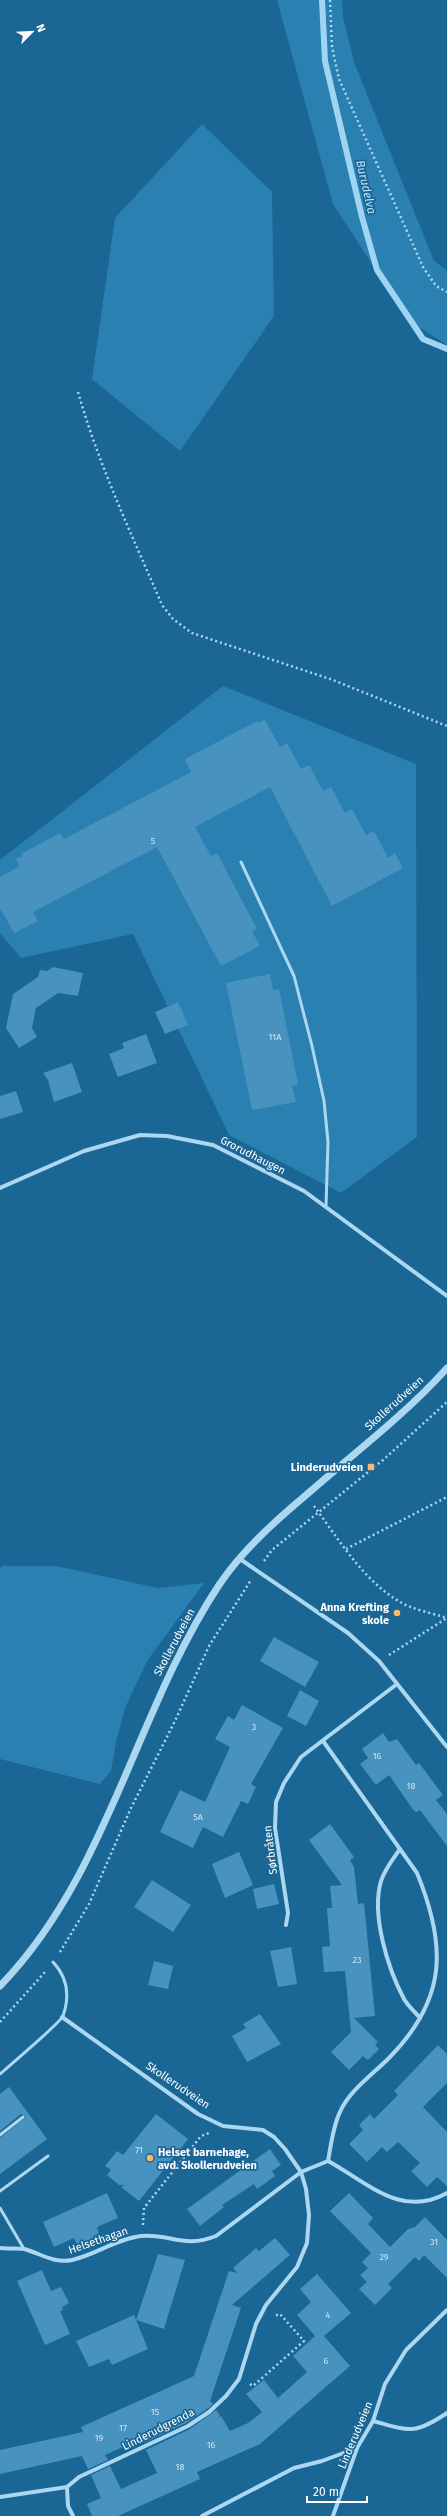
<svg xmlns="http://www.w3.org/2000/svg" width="447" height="2516" font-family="'Fira Sans',sans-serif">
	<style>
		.green { fill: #2a80b1 }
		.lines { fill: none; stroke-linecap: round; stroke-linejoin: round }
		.stream { stroke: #9fd5f2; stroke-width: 6 }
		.building { fill: #4792be }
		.path { stroke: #acd7f0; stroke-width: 2.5; stroke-dasharray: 2 3; stroke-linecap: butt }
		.service { stroke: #acd7f0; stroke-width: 3 }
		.minor { stroke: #acd7f0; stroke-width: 4 }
		.tertiary { stroke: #acd7f0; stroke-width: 7 }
		.poi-dot { fill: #ffb96b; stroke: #1a6695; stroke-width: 1.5 }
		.labels { text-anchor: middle; stroke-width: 3.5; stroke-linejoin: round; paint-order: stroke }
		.number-label { font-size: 9px; fill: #d1e4ef }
		.street-label { font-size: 11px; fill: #fff; stroke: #1a6695 }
		.poi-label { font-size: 11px; font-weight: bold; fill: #fff; stroke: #1a6695; text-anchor: end }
		.water-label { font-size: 12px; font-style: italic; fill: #bce2f6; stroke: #1a6695 }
	</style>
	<rect width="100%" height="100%" fill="#1a6695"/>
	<g class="green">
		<polygon points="277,0 342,0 343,17 354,62 434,261 447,270 447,345 409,321 333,204"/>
		<polygon points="202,124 272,192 274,316 180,451 92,379 115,218"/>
		<polygon points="223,686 416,764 417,1137 341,1193 229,1135 133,934 21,958 0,933 0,860"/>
		<polygon points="2,1566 56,1566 158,1588 204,1583 147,1661 125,1708 116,1742 111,1771 100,1784 0,1759 0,1568"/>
	</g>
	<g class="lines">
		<polyline class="stream" points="322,0 325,61 362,217 377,270 423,339 447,349"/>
	</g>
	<g class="building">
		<polygon points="265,720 280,747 287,743 301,769 309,765 323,791 331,787 345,813 352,809 366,835 374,831 388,858 395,853 403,868 332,906 270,787 195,827 211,856 217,853 257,929 252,931 260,946 221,966 157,847 33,912 38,921 14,933 0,908 0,877 20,866 16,859 23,856 21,854 60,833 64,839 191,772 185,759 257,721 258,723"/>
		<polygon points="53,967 83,973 78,996 58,993 36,1008 32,1028 37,1037 19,1048 6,1028 13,994 38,977 40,970 47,971"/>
		<polygon points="270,974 273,990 279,989 298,1084 292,1086 296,1102 252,1110 226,983"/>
		<polygon points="178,1002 188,1025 165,1034 155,1012"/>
		<polygon points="146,1034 157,1063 118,1077 109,1054 124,1048 122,1043"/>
		<polygon points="72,1063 82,1092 54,1102 48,1080 43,1073"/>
		<polygon points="16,1091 23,1112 0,1119 0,1096"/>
		<polygon points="274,1637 319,1662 305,1687 260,1661"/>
		<polygon points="300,1690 319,1701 306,1726 287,1716"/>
		<polygon points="242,1705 283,1728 251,1784 256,1787 248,1804 241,1801 223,1837 203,1827 193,1848 160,1832 180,1790 205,1802 230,1747 215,1739 228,1716 234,1720"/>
		<polygon points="383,1733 389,1742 397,1739 416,1765 419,1763 443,1795 436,1800 447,1814 447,1846 420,1810 417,1812 414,1811 389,1775 376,1785 360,1764 368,1758 362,1749"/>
		<polygon points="330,1824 354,1857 350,1860 354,1867 358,1904 364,1903 375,2016 354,2018 378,2042 375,2045 379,2049 368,2060 363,2056 349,2070 331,2052 351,2032 345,1971 324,1972 322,1947 330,1946 327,1908 332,1908 330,1886 342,1885 309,1840"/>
		<polygon points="239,1852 253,1885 225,1898 212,1864"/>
		<polygon points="152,1880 191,1905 173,1932 134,1907"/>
		<polygon points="274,1884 279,1904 257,1909 253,1889"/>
		<polygon points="291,1947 297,1984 278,1987 270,1951"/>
		<polygon points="154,1961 173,1966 168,1989 148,1985"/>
		<polygon points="260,2014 281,2044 247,2062 232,2036 246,2028 243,2024"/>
		<polygon points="438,2045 447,2054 447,2083 423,2107 447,2132 447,2186 437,2177 427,2187 411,2171 420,2163 398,2142 387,2152 382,2147 367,2162 349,2144 363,2130 359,2125 370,2114 374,2119 398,2095 394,2091"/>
		<polygon points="9,2087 47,2139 0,2174 0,2138 26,2117 21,2114 0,2131 0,2094"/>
		<polygon points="156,2114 188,2139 139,2201 121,2187 125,2185 119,2185 107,2175 111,2170 105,2166 117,2151 123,2155"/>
		<polygon points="270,2149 281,2165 272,2171 275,2176 257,2189 254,2184 222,2205 224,2207 200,2226 187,2209"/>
		<polygon points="107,2193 118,2218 97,2227 99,2234 93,2236 95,2240 78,2247 74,2238 54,2247 43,2222"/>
		<polygon points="349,2193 373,2218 368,2224 390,2247 408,2229 415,2227 425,2217 447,2240 447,2278 424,2255 419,2261 415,2257 388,2284 392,2288 375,2305 359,2289 367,2282 360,2275 368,2268 362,2262 371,2253 330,2211"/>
		<polygon points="275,2238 290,2255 232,2305 241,2308 210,2401 213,2404 207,2409 186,2423 143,2443 141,2439 105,2455 108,2460 88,2469 82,2456 0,2474 0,2450 83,2432 81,2427 194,2376 229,2271 237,2273 233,2268 256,2248 259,2251"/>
		<polygon points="158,2254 185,2260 164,2329 136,2320"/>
		<polygon points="42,2270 51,2291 61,2287 69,2303 62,2307 63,2310 60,2311 70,2334 45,2345 17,2281"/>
		<polygon points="317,2274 351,2313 324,2336 350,2366 260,2444 197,2472 200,2479 118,2516 92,2516 87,2504 101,2498 91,2475 110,2466 121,2489 157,2473 146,2450 190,2429 216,2410 220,2415 218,2419 221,2416 230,2431 248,2423 262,2412 246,2394 264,2380 278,2398 307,2372 293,2356 315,2336 297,2315 311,2302 300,2289"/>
		<polygon points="134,2315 148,2349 112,2365 109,2359 89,2367 76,2341"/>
	</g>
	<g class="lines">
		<g class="path">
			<polyline points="330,0 332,47 339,79 423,267 436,286 447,292"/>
			<path d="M78,392C99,466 132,535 162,605L173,619L192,633L333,680L447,726"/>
			<path d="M314,1506C340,1541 367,1587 408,1606C420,1611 435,1614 447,1618"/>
			<polyline points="346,1549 447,1497"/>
			<polyline points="264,1561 272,1550 383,1460 447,1402"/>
			<polyline points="389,1655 447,1618"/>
			<polyline points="60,1952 89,1904 131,1808 175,1721 209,1646 251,1580"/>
			<polyline points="0,2022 46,1971"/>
			<polyline points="143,2225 144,2208 201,2136 209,2133"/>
			<polyline points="250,2384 253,2386 304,2341 280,2314 274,2316"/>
		</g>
		<g class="service">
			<polyline points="241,862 294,976 312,1046 324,1101 328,1142 326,1206"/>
			<path d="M0,2074C9,2066 60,2023 63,2016C70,1996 67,1977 53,1962"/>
			<polyline points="0,2135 23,2117"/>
			<polyline points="0,2191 48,2156"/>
			<polyline points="0,2208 24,2249"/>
		</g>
		<g class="minor">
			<polyline points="0,1188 84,1151 140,1135 167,1136 213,1145 304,1191 447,1296"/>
			<polyline points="240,1559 348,1633 379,1661 447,1747"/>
			<path d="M323,1741L417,1873C447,1946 447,1999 389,2058C373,2074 349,2091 340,2112C333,2126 331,2145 328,2161"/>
			<path d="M400,1849C393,1859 385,1869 381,1881C371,1915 388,1969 404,1999C408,2006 415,2012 420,2018"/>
			<polyline points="286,1925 288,1913 275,1828 276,1802 284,1783 301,1757 397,1684"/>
			<polyline points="62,2017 198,2114 223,2126 263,2130 274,2137 285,2149 301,2172 306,2189 309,2215 307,2243 297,2267 266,2305 256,2324 239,2379 226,2396 209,2412 188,2426 79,2477 67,2487 68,2506 73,2516"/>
			<path d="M0,2248C8,2249 17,2248 24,2249C40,2253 54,2264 72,2260C95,2255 116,2239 141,2236C169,2233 184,2249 216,2236L301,2172L328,2161C367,2182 401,2219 447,2193"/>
			<path d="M373,2421C410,2431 414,2435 447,2413"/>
			<polyline points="0,2497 67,2487"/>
			<polyline points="202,2516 294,2468 322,2461 357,2448"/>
			<polyline points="333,2516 357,2448 373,2421 385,2384 406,2350 447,2310"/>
		</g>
		<path class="tertiary" d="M0,1986C108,1875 135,1712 219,1585C242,1551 274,1522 305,1496C353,1454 405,1415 447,1368"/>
	</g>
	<g class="poi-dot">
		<rect x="367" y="1463" width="8" height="8" rx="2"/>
		<circle cx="397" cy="1613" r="4"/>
		<circle cx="150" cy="2158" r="4"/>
	</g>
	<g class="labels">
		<g class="number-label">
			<text x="153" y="844">5</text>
			<text x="275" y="1040">11A</text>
			<text x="254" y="1730">3</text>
			<text x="377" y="1759">16</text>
			<text x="411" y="1789">18</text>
			<text x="198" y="1820">5A</text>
			<text x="357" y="1963">23</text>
			<text x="139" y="2153">71</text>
			<text x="434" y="2245">31</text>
			<text x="384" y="2260">29</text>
			<text x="328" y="2318">4</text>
			<text x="326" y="2364">6</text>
			<text x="155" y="2415">15</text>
			<text x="123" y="2431">17</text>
			<text x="99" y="2441">19</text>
			<text x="211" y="2448">16</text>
			<text x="180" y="2470">18</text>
		</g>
		<g class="street-label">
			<text transform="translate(253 1155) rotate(27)" y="4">Grorudhaugen</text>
			<text transform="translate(394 1403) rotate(-42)" y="4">Skollerudveien</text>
			<text transform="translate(174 1642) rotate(-62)" y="4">Skollerudveien</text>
			<text transform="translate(270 1850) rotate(-97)" y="4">Sørbråten</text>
			<text transform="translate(178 2085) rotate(34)" y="4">Skollerudveien</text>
			<text transform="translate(98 2240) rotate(-19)" y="4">Helsethagan</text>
			<text transform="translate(158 2429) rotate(-27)" y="4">Linderudgrenda</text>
			<text transform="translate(355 2435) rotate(-67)" y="4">Linderudveien</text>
		</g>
		<g class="poi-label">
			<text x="363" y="1471">Linderudveien</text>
			<text x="389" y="1611">Anna Krefting<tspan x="389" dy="13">skole</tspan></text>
			<text x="158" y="2156" text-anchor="start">Helset barnehage,<tspan x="158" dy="13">avd. Skollerudveien</tspan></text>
		</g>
		<g class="water-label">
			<text transform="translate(366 187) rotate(77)" y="4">Burudelva</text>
		</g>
	</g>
	<g transform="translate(32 32) rotate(66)" stroke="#1a6695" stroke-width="3" paint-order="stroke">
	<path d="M0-3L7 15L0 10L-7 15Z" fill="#ffffff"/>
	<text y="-6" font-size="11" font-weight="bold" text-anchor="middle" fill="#ffffff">N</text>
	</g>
	<path d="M307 2496v6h60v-6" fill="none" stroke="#ffffff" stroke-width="2"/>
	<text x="313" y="2496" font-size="12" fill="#ffffff" stroke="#1a6695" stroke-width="3" paint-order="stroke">20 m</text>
</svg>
